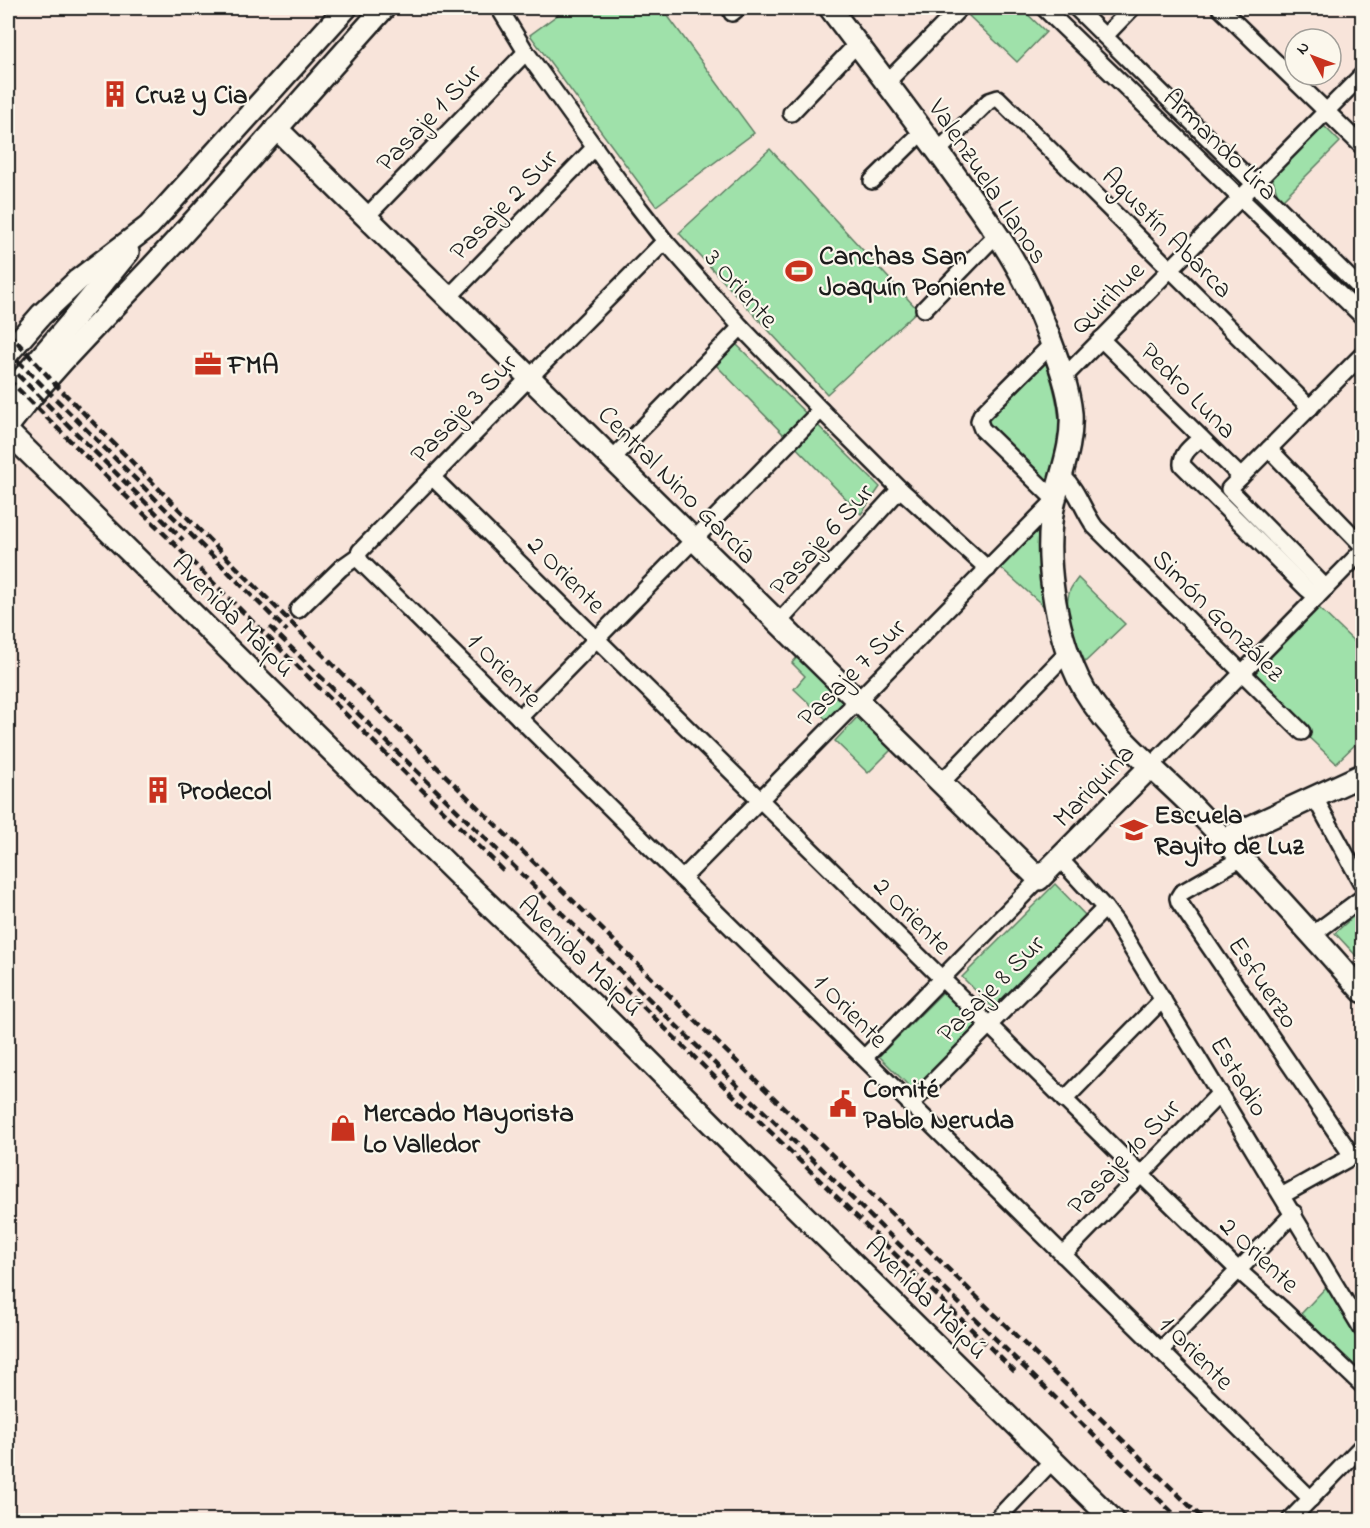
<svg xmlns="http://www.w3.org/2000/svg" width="1370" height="1528" font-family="'Indie Flower',sans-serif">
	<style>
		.green { fill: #9fe1aa; stroke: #5e7e63; stroke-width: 1.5 }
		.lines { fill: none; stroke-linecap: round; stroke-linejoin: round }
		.street-casing { stroke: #1c1c1c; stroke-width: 20 }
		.secondary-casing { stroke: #1c1c1c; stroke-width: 26 }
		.street { stroke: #fbf7ec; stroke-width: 15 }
		.secondary { stroke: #fbf7ec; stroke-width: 21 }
		.rail { stroke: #1c1c1c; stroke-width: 4.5; stroke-dasharray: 9 4.5; stroke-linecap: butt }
		.labels { text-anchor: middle; stroke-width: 4.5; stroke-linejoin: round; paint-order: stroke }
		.poi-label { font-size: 27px; font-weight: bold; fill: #1c1c1c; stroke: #fbf7ec; text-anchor: start }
		.street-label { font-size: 27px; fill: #1c1c1c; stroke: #fbf7ec }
	</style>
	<rect width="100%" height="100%" fill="#f8e4da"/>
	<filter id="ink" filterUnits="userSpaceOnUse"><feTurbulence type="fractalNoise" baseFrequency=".0167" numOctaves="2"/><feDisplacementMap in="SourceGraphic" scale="12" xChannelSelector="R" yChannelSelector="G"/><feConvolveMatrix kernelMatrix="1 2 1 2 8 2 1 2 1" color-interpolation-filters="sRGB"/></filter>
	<g filter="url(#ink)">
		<g class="green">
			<polygon points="567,8 662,8 754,133 656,206 530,35"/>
			<polygon points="977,8 1021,8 1046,32 1017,62 969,16"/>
			<polygon points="1323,125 1340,142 1280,202 1272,177"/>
			<polygon points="770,149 918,310 827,394 679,233"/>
			<polygon points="735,343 880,487 861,514 714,363"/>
			<path d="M1044,357C1055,389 1064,425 1058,460C1056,470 1050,481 1046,491L979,424Z"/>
			<polygon points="1040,524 1039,558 1042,583 1048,610 1000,567"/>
			<path d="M1078,578L1125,624L1085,662C1076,640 1061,615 1070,590C1072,586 1075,582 1078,578Z"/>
			<polygon points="1317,606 1362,649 1362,738 1336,763 1248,680"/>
			<polygon points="801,653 850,700 829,722 794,689 805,676 792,663"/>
			<polygon points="862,712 896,745 868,773 835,741"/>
			<polygon points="1055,884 1088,918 995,1010 962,977"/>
			<polygon points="1355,915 1362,923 1362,962 1335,933"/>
			<polygon points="943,992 977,1026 913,1090 879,1056"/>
			<polygon points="1329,1284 1362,1342 1362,1374 1300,1315"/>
		</g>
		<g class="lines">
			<defs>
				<g id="street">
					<polyline points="499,8 526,52 626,191 665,241 741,327 821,410 900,489 988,569"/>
					<polyline points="1044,8 1362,316"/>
					<polyline points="1076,8 1362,290"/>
					<polyline points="1220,8 1362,146"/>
					<polyline points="732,13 738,8"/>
					<polyline points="1105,36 1132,8"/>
					<polyline points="886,83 960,8"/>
					<polyline points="791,113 857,44"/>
					<polyline points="938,151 989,101 998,98 1310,408"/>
					<polyline points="872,181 923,131"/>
					<polyline points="366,217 526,52"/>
					<polyline points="448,298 595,147"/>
					<polyline points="924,309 997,234"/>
					<polyline points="1101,339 1241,477"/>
					<polyline points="1065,376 1362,75"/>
					<path d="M1201,438C1193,445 1181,453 1182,465L1307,589L1317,597"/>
					<polyline points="1269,449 1362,545"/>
					<polyline points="612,459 741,327"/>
					<path d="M1062,475C1079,492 1082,509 1095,527L1302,732"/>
					<polyline points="432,477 1238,1270 1282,1309 1362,1385"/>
					<polyline points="358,556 361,562 1311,1499"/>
					<polyline points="1326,588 1229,489 1362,355"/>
					<polyline points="298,610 341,568 358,556 360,551 524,383 665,241"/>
					<polyline points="778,623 900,489"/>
					<polyline points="519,718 821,410"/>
					<polyline points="1151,766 1362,551"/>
					<polyline points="941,783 1068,652"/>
					<polyline points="1315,798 1362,884"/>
					<polyline points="1242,858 1181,893 1178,898 1179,902 1353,1157"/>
					<polyline points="1060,859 1105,908 1115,921 1362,1329"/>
					<polyline points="682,879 1055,500 982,429 979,421 981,415 1052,344"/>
					<polyline points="1312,935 1362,898"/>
					<polyline points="864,1058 1039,879"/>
					<polyline points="1064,1100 1163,999"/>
					<polyline points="910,1105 1105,908"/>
					<polyline points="1283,1195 1362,1151"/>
					<polyline points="1063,1255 1220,1093"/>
					<polyline points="1160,1351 1294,1213"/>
					<polyline points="996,1520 1052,1461"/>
					<polyline points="1290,1520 1362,1446"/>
				</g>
				<g id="secondary">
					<path d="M830,8C873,65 918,123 960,182C979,209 1000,236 1016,265C1029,287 1039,311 1048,334C1058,361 1068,385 1071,413C1073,443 1062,470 1055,499C1042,552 1055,629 1078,678C1104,731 1154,767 1195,809C1252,868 1307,929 1362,991"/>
					<polyline points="276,128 1039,879 1151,766"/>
					<polyline points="8,353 41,315 78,280 149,226 346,8"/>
					<polyline points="8,395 71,322 128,252"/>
					<path d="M8,426C54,365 111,312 163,255C238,174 310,90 384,8"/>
					<polyline points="8,432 464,881 598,1010 781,1193 1113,1520"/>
					<polyline points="1224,839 1362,775"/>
				</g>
			</defs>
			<use href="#street" class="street-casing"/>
			<use href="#secondary" class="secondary-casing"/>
			<use href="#street" class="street"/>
			<use href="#secondary" class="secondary"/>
			<g class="rail">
				<polyline points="8,332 57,386 343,675 1204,1520"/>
				<polyline points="8,351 287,631"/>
				<polyline points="8,365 183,540"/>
				<polyline points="8,379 505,872"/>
				<polyline points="270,627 1180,1520"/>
				<polyline points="623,987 1017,1374"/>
			</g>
		</g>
	</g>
	<defs>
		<symbol id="building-bare" viewBox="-9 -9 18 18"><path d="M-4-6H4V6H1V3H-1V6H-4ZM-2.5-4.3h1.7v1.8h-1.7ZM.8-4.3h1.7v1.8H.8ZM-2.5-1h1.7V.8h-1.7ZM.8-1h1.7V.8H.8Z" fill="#c8321e" stroke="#fbf7ec" stroke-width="2.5" paint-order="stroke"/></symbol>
		<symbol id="stadium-bare" viewBox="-9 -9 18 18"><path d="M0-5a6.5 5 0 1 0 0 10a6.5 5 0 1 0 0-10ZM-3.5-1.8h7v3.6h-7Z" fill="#c8321e" stroke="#fbf7ec" stroke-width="2.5" paint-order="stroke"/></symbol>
		<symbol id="office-bare" viewBox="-9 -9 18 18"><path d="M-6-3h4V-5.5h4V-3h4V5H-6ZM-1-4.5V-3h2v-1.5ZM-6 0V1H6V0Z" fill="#c8321e" stroke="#fbf7ec" stroke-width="2.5" paint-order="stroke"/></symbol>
		<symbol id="school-bare" viewBox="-9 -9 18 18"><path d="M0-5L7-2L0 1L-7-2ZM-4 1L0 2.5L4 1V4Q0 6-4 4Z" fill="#c8321e" stroke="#fbf7ec" stroke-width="2.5" paint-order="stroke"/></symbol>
		<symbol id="civic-bare" viewBox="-9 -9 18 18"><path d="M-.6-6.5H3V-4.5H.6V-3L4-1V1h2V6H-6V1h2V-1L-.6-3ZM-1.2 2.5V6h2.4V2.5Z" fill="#c8321e" stroke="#fbf7ec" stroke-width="2.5" paint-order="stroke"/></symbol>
		<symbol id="shop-bare" viewBox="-9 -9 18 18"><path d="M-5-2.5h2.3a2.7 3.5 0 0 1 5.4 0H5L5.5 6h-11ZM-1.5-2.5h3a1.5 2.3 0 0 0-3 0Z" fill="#c8321e" stroke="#fbf7ec" stroke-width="2.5" paint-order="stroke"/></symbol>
	</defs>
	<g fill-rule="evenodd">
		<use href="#building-bare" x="96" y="75" width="38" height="38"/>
		<use href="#stadium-bare" x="780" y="252" width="38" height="38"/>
		<use href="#office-bare" x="189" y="345" width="38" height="38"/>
		<use href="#building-bare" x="139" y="771" width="38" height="38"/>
		<use href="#school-bare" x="1115" y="811" width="38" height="38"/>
		<use href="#civic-bare" x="824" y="1085" width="38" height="38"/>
		<use href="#shop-bare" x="324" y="1109" width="38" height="38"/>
	</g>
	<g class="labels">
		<g class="poi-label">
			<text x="135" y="103">Cruz y Cia</text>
			<text x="819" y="264">Canchas San<tspan x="819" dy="31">Joaquín Poniente</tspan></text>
			<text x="228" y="373">FMA</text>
			<text x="178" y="799">Prodecol</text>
			<text x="1154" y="823">Escuela<tspan x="1154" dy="31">Rayito de Luz</tspan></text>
			<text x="863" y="1097">Comité<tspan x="863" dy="31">Pablo Neruda</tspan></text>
			<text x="363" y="1121">Mercado Mayorista<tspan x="363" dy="31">Lo Valledor</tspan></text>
		</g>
		<g class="street-label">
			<text transform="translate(428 117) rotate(-46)" y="9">Pasaje 1 Sur</text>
			<text transform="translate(1221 144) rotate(44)" y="9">Armando Lira</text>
			<text transform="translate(989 181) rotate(56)" y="9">Valenzuela Llanos</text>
			<text transform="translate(503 204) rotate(-46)" y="9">Pasaje 2 Sur</text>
			<text transform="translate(1168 232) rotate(45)" y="9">Agustín Abarca</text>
			<text transform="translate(742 288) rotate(48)" y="9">3 Oriente</text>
			<text transform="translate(1107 297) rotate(-45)" y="9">Quirihue</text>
			<text transform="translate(1189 390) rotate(45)" y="9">Pedro Luna</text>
			<text transform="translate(463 408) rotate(-46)" y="9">Pasaje 3 Sur</text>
			<text transform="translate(678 484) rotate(45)" y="9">Central Nino García</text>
			<text transform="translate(821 539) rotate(-48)" y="9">Pasaje 6 Sur</text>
			<text transform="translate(567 574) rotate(45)" y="9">2 Oriente</text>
			<text transform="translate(234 615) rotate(45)" y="9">Avenida Maipú</text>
			<text transform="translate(1219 615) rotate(45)" y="9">Simón González</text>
			<text transform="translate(505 669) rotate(45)" y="9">1 Oriente</text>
			<text transform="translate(851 672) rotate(-45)" y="9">Pasaje 7 Sur</text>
			<text transform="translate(1093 785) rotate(-46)" y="9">Mariquina</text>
			<text transform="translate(913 915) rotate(45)" y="9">2 Oriente</text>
			<text transform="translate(581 955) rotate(44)" y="9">Avenida Maipú</text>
			<text transform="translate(1264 982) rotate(56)" y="9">Esfuerzo</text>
			<text transform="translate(990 988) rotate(-45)" y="9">Pasaje 8 Sur</text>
			<text transform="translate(851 1010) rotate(45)" y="9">1 Oriente</text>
			<text transform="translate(1240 1076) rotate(59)" y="9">Estadio</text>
			<text transform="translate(1123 1156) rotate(-46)" y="9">Pasaje 10 Sur</text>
			<text transform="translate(1260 1254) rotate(43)" y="9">2 Oriente</text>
			<text transform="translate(927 1297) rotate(45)" y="9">Avenida Maipú</text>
			<text transform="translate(1197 1352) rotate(45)" y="9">1 Oriente</text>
		</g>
	</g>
	<rect width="1370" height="1528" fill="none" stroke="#fbf7ec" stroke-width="30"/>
	<rect x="15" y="15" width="1340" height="1498" fill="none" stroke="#1c1c1c" stroke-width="2" filter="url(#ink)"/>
	<g transform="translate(1313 57) rotate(311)"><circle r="28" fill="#fbf7ec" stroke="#a29f99" stroke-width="1.5"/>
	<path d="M0-4.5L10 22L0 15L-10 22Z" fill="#c8321e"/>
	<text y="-9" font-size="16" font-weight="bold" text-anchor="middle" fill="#1c1c1c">N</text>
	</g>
</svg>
